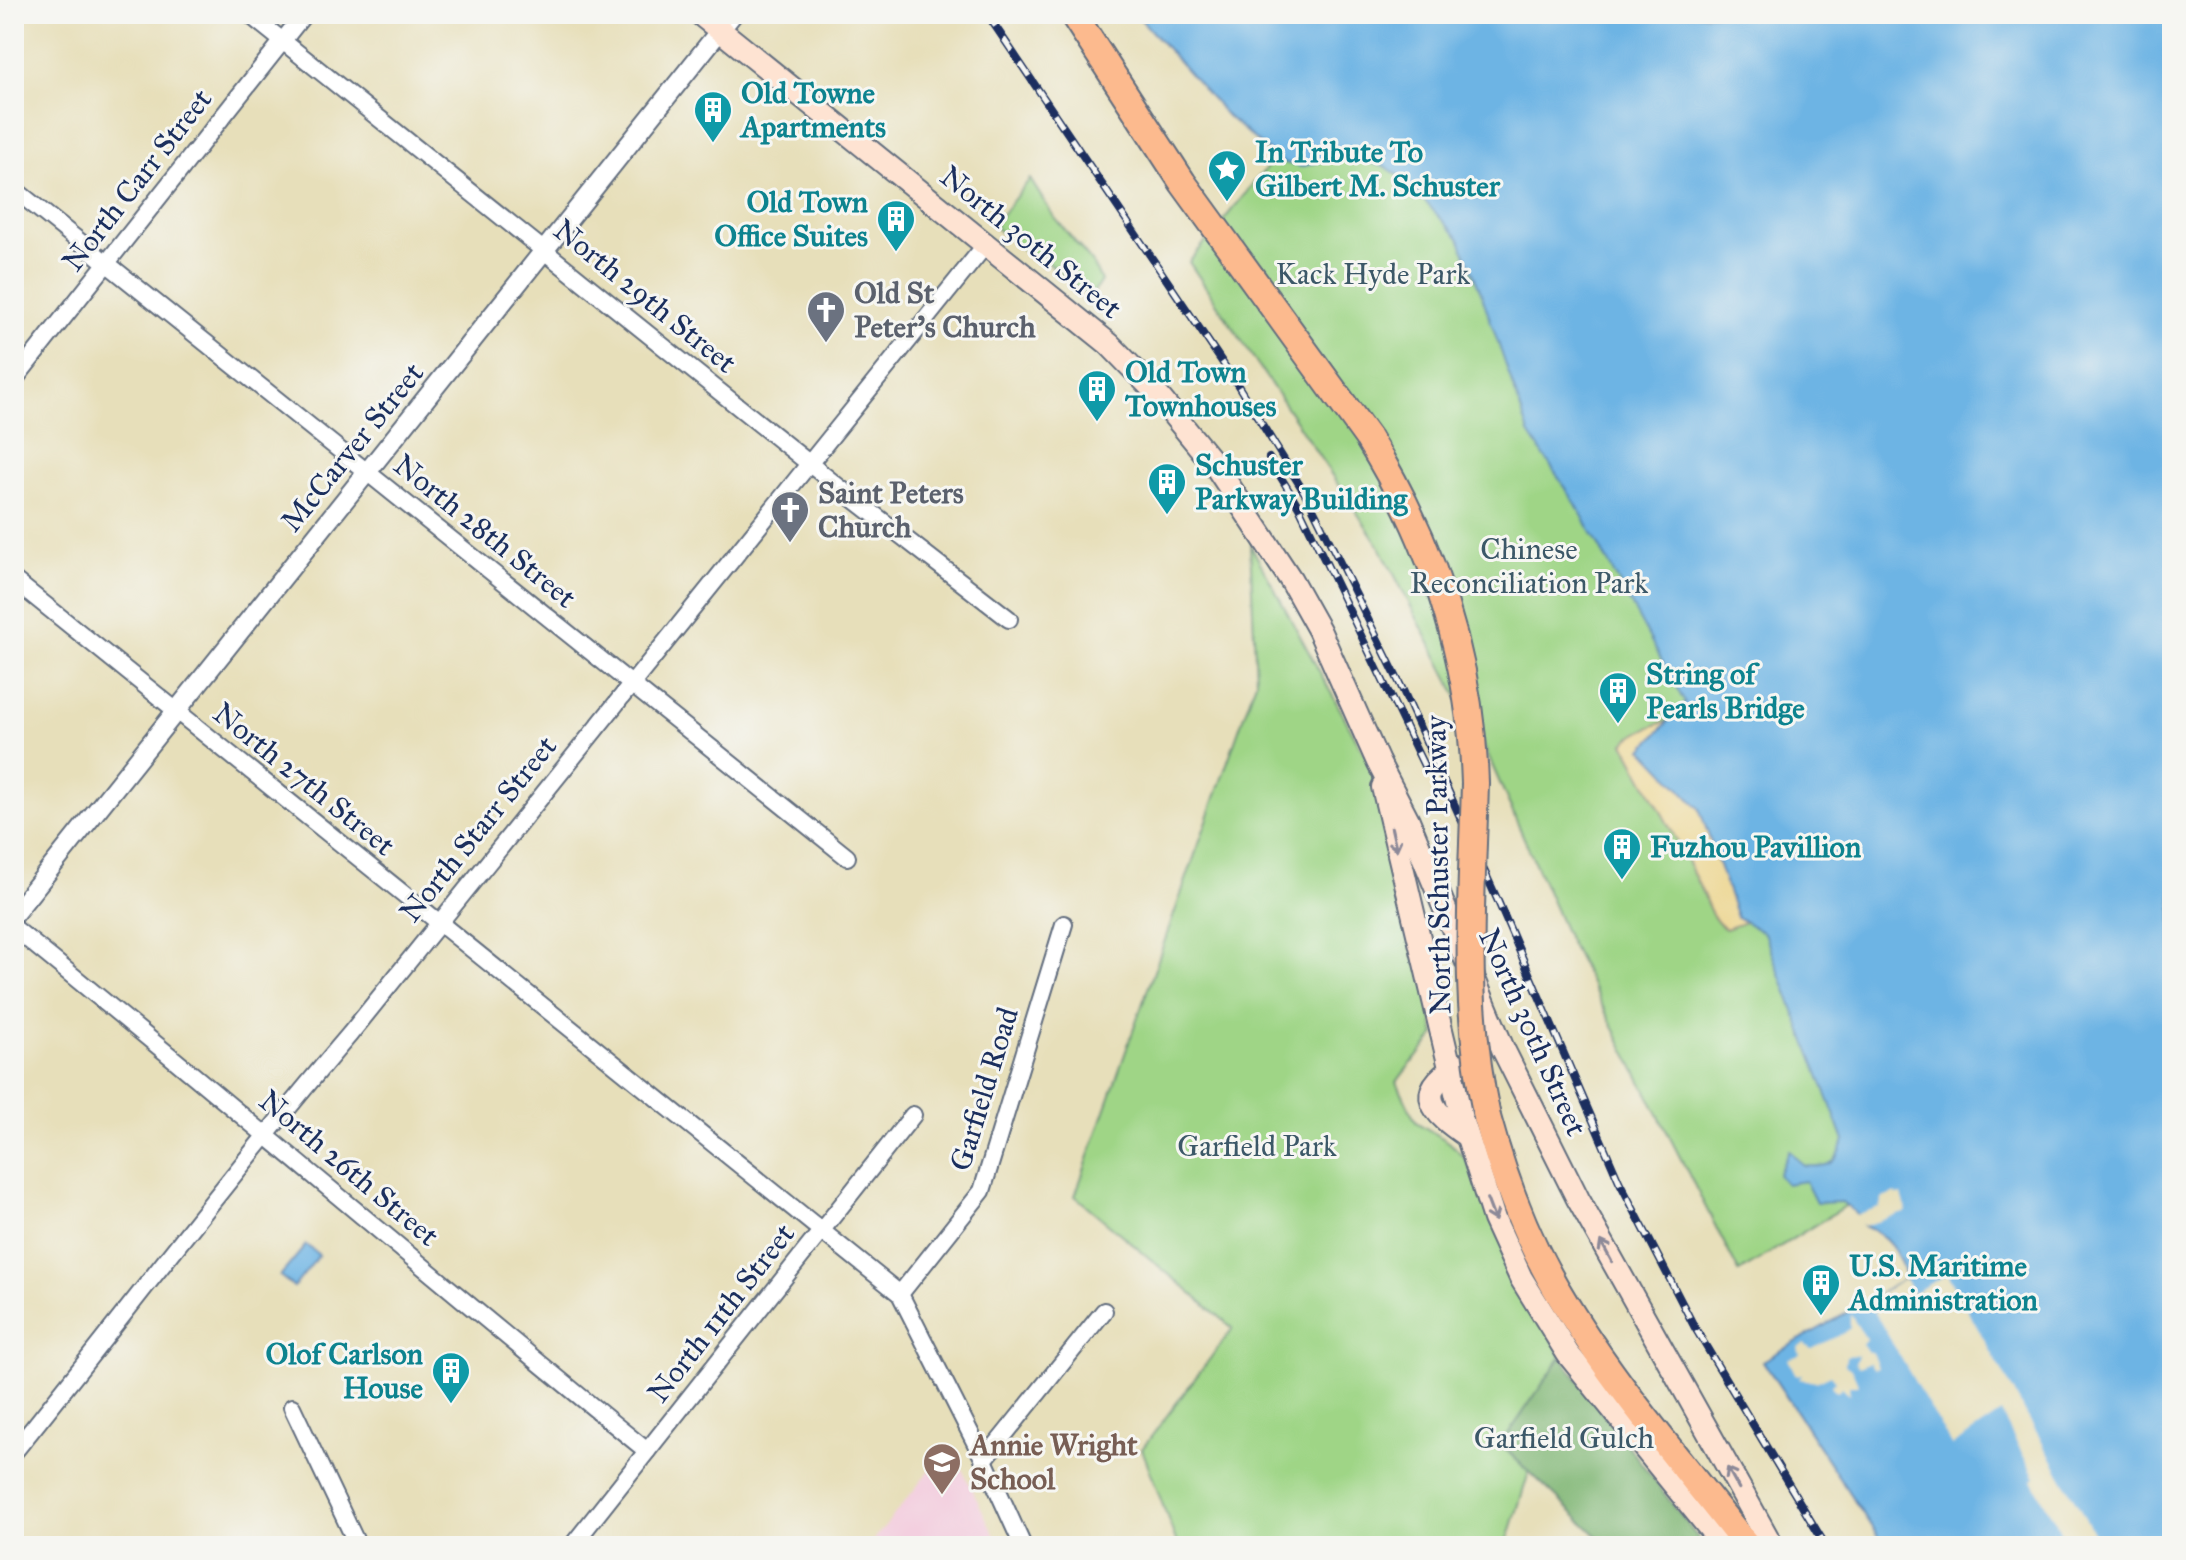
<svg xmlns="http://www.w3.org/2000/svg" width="2186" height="1560" font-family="'IM FELL Great Primer',serif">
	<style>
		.built { fill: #f3cfdf }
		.green { fill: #9fd586; stroke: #5d8272; stroke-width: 2 }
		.forest { fill: #7fb673; stroke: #4d7268; stroke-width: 2 }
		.sand { fill: #eeda9e; stroke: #84847e; stroke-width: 2 }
		.water { fill: #6db4e4; stroke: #4472a1; stroke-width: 2 }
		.pier { fill: #e7dfba }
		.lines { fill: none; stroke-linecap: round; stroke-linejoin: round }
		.minor-casing { stroke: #626d7e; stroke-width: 20 }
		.tertiary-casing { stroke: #626d7e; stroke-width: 22 }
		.secondary-casing { stroke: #626d7e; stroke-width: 26 }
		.trunk-casing { stroke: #626d7e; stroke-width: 30 }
		.minor { stroke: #fff; stroke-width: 16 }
		.tertiary { stroke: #fff; stroke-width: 18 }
		.secondary { stroke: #fee3d2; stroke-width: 22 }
		.trunk { stroke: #fcba8e; stroke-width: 26 }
		.rail-casing { stroke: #1b2f5e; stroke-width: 8 }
		.rail { stroke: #f6f6f2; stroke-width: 5; stroke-dasharray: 15; stroke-linecap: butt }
		.trunk-bridge-casing { stroke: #626d7e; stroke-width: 30; stroke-linecap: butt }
		.trunk-bridge { stroke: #fcba8e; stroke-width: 26 }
		.oneway { stroke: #8c8998 }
		.labels { text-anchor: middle; stroke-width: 6; stroke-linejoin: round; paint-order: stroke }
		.culture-label { font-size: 30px; font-weight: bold; fill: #0d838f; stroke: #f6f6f2; text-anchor: start }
		.street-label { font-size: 30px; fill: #1b2f5e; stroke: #f6f6f2 }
		.park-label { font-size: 30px; fill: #3c5868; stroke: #f6f6f2 }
		.worship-label { font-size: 30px; font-weight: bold; fill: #5b616d; stroke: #f6f6f2; text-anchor: start }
		.education-label { font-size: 30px; font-weight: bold; fill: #785e54; stroke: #f6f6f2; text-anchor: start }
	</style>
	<rect width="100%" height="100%" fill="#f6f6f2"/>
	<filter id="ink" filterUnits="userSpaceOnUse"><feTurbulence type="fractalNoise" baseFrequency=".0125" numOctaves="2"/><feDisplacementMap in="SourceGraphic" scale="16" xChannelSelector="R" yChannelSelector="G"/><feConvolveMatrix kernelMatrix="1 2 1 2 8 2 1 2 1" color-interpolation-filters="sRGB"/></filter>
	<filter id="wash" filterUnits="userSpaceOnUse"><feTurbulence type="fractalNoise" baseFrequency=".006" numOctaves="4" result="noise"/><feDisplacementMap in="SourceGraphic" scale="32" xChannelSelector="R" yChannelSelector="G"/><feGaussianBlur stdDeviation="1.8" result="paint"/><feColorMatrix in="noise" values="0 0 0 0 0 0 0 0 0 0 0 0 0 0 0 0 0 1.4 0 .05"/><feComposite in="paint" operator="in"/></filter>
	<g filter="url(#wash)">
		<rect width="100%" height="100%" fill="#e7dfba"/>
		<polygon class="built" points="950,1445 1000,1546 869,1546"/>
		<g class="green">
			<polygon points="1393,14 1402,14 1884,1182 1739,1272 1568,939 1486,751 1380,547 1189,262"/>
			<polygon points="1030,179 1054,217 1092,262 1101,281 1090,298 1038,254 1028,254 996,228 996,222"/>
			<path d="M1250,544L1371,766L1424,971L1435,1035C1424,1051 1408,1065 1397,1082L1416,1122L1449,1142L1465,1158L1561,1357L1501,1445L1529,1472L1506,1546H1178L1142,1449L1233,1328L1075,1196L1256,681Z"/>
		</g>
		<polygon class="forest" points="1561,1357 1704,1546 1608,1546 1501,1445"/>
		<path class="sand" d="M1700,713L1768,914L1726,929C1712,922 1707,902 1700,888C1678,838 1649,792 1624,743C1646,724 1672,720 1700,713Z"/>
		<g class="water">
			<path d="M1136,14H2172V1546H1884L1763,1361L1905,1279C1901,1254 1887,1235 1864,1226L1858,1215L1842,1202L1816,1203L1805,1181L1786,1184L1778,1175L1789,1150L1804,1166C1829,1167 1837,1166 1844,1140L1764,933L1737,917L1699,808L1643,749L1685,703L1576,504L1529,433L1480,290L1459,238L1404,179L1386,167L1361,160L1332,158L1301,167L1282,162L1228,117Z"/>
			<polygon points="306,1245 319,1255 294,1287 280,1276"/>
		</g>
		<g class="pier">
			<polygon points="1896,1193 1897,1196 1902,1195 1907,1212 1864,1226 1853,1216 1879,1207 1883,1198"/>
			<polygon points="1947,1274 2101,1546 2069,1546 2032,1480 2035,1478 2001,1413 1952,1446 1868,1301 1905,1279 1913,1293"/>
			<polygon points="1850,1314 1866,1339 1862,1345 1868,1352 1872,1352 1878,1368 1874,1369 1869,1362 1859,1367 1855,1363 1858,1355 1846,1356 1845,1365 1852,1370 1859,1386 1849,1386 1850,1395 1842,1387 1837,1392 1831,1386 1836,1381 1831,1375 1816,1382 1799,1379 1803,1374 1796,1375 1788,1359 1800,1355 1798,1348 1804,1344 1811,1349 1842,1334 1850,1328"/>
		</g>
	</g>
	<g filter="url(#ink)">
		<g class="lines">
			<defs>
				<g id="minor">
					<polyline points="249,14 836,485 1009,619"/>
					<polyline points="14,189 847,857"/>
					<polyline points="14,380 304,14"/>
					<polyline points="14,580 900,1294 984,1460 1023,1546"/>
					<path d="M14,928C227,1100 434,1279 647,1451"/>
					<polyline points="900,1294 982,1191 1064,924"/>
					<polyline points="292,1407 358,1546"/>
					<path d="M14,1452C126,1313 234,1170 350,1034L987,243"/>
					<polyline points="984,1460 1104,1311"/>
					<polyline points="572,1546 913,1115"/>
				</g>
				<g id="tertiary">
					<polyline points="14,914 733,14"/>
					<polyline points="14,1544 15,1546"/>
				</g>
				<g id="secondary">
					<polyline points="700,14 1109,344 1149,385 1217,468 1291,580 1319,630 1378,762 1408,820 1503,1049 1578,1199 1772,1546"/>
					<polyline points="1383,787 1463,1122 1494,1219 1521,1278 1568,1354 1724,1546"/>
					<path d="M1459,1065C1411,1092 1433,1113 1467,1136"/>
				</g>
				<g id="trunk">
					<polyline points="1073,14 1183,183 1368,438"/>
					<path d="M1487,1117C1502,1172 1521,1225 1549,1276C1603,1373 1679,1459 1747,1546"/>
				</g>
			</defs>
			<use href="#minor" class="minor-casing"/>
			<use href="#tertiary" class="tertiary-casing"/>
			<use href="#secondary" class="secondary-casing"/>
			<use href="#trunk" class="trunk-casing"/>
			<use href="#minor" class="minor"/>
			<use href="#tertiary" class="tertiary"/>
			<use href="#secondary" class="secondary"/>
			<use href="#trunk" class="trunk"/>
			<defs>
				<g id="rail">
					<polyline points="987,14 1237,384 1309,500 1401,686 1497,899 1619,1181 1695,1328 1826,1546"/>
					<polyline points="1269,458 1299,507 1427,772"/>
				</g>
			</defs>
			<use href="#rail" class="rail-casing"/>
			<use href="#rail" class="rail"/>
			<defs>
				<path id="trunk-bridge" d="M1368,438C1433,543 1471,659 1475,783C1472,899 1462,1003 1487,1117"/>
			</defs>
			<use href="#trunk-bridge" class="trunk-bridge-casing"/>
			<use href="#trunk-bridge" class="trunk-bridge"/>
		</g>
		<defs><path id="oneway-shaft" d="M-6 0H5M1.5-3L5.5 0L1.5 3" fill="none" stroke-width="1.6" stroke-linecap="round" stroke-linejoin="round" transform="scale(2)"/></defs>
		<g class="oneway">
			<use href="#oneway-shaft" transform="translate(1394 839) rotate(77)"/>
			<use href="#oneway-shaft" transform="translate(1491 1210) rotate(69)"/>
			<use href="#oneway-shaft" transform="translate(1606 1251) rotate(-118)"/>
			<use href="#oneway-shaft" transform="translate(1733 1478) rotate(-119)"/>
		</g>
	</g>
	<defs>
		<symbol id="building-pin" viewBox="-11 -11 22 30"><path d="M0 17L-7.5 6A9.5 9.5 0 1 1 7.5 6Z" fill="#0f9aa8" stroke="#f6f6f2"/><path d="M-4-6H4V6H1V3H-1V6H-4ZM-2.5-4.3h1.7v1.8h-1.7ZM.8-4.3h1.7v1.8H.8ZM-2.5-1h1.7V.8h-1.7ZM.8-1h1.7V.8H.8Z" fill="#fff"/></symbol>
		<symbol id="sight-pin" viewBox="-11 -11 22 30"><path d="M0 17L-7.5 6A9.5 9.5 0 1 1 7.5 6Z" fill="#0f9aa8" stroke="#f6f6f2"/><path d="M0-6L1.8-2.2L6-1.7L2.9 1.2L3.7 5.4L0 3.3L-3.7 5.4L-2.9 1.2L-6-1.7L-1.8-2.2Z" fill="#fff"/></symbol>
		<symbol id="church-pin" viewBox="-11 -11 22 30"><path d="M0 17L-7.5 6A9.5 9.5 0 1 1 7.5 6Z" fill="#6b7280" stroke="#f6f6f2"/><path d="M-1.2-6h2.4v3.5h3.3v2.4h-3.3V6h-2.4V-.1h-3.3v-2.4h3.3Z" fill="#fff"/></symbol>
		<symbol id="school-pin" viewBox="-11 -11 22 30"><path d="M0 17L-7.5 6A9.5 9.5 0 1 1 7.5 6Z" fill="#8d6e63" stroke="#f6f6f2"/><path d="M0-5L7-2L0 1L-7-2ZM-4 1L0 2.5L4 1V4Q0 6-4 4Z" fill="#fff"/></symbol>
	</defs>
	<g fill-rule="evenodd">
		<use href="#building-pin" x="691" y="88" width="44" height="60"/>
		<use href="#sight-pin" x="1205" y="147" width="44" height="60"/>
		<use href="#building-pin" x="874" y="197" width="44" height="60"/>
		<use href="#church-pin" x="804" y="288" width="44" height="60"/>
		<use href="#building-pin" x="1075" y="367" width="44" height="60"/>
		<use href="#building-pin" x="1145" y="460" width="44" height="60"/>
		<use href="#church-pin" x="768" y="488" width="44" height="60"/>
		<use href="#building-pin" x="1596" y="669" width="44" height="60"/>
		<use href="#building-pin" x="1600" y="825" width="44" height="60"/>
		<use href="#building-pin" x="1799" y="1261" width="44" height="60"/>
		<use href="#building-pin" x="429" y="1349" width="44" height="60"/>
		<use href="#school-pin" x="920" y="1440" width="44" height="60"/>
	</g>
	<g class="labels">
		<g class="culture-label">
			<text x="741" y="103">Old Towne<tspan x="741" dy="34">Apartments</tspan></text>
			<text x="1255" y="162">In Tribute To<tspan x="1255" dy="34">Gilbert M. Schuster</tspan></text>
			<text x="868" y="212" text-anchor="end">Old Town<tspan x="868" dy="34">Office Suites</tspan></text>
			<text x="1125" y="382">Old Town<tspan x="1125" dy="34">Townhouses</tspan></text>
			<text x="1195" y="475">Schuster<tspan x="1195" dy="34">Parkway Building</tspan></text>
			<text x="1646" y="684">String of<tspan x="1646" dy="34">Pearls Bridge</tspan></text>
			<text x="1650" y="857">Fuzhou Pavillion</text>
			<text x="1849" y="1276">U.S. Maritime<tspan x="1849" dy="34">Administration</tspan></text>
			<text x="423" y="1364" text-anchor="end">Olof Carlson<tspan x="423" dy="34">House</tspan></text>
		</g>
		<g class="street-label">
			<text transform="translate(137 180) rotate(-52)" y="10">North Carr Street</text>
			<text transform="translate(1031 242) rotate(39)" y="10">North 30th Street</text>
			<text transform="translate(645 296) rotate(39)" y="10">North 29th Street</text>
			<text transform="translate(352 447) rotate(-51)" y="10">McCarver Street</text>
			<text transform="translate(485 531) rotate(39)" y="10">North 28th Street</text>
			<text transform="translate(304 779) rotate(39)" y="10">North 27th Street</text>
			<text transform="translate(478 829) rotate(-51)" y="10">North Starr Street</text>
			<text transform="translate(1438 865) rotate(-91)" y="10">North Schuster Parkway</text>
			<text transform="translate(1533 1032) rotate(66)" y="10">North 30th Street</text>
			<text transform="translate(984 1089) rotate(-73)" y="10">Garfield Road</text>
			<text transform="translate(349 1168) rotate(40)" y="10">North 26th Street</text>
			<text transform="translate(721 1313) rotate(-52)" y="10">North 11th Street</text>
		</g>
		<g class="park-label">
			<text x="1373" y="284">Kack Hyde Park</text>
			<text x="1529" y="559">Chinese<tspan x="1529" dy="34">Reconciliation Park</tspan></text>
			<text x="1257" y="1156">Garfield Park</text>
			<text x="1564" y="1448">Garfield Gulch</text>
		</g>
		<g class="worship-label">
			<text x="854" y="303">Old St<tspan x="854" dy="34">Peter's Church</tspan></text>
			<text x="818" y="503">Saint Peters<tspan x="818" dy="34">Church</tspan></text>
		</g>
		<g class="education-label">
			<text x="970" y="1455">Annie Wright<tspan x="970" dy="34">School</tspan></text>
		</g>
	</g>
	<rect width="2186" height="1560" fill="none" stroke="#f6f6f2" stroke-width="48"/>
</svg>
